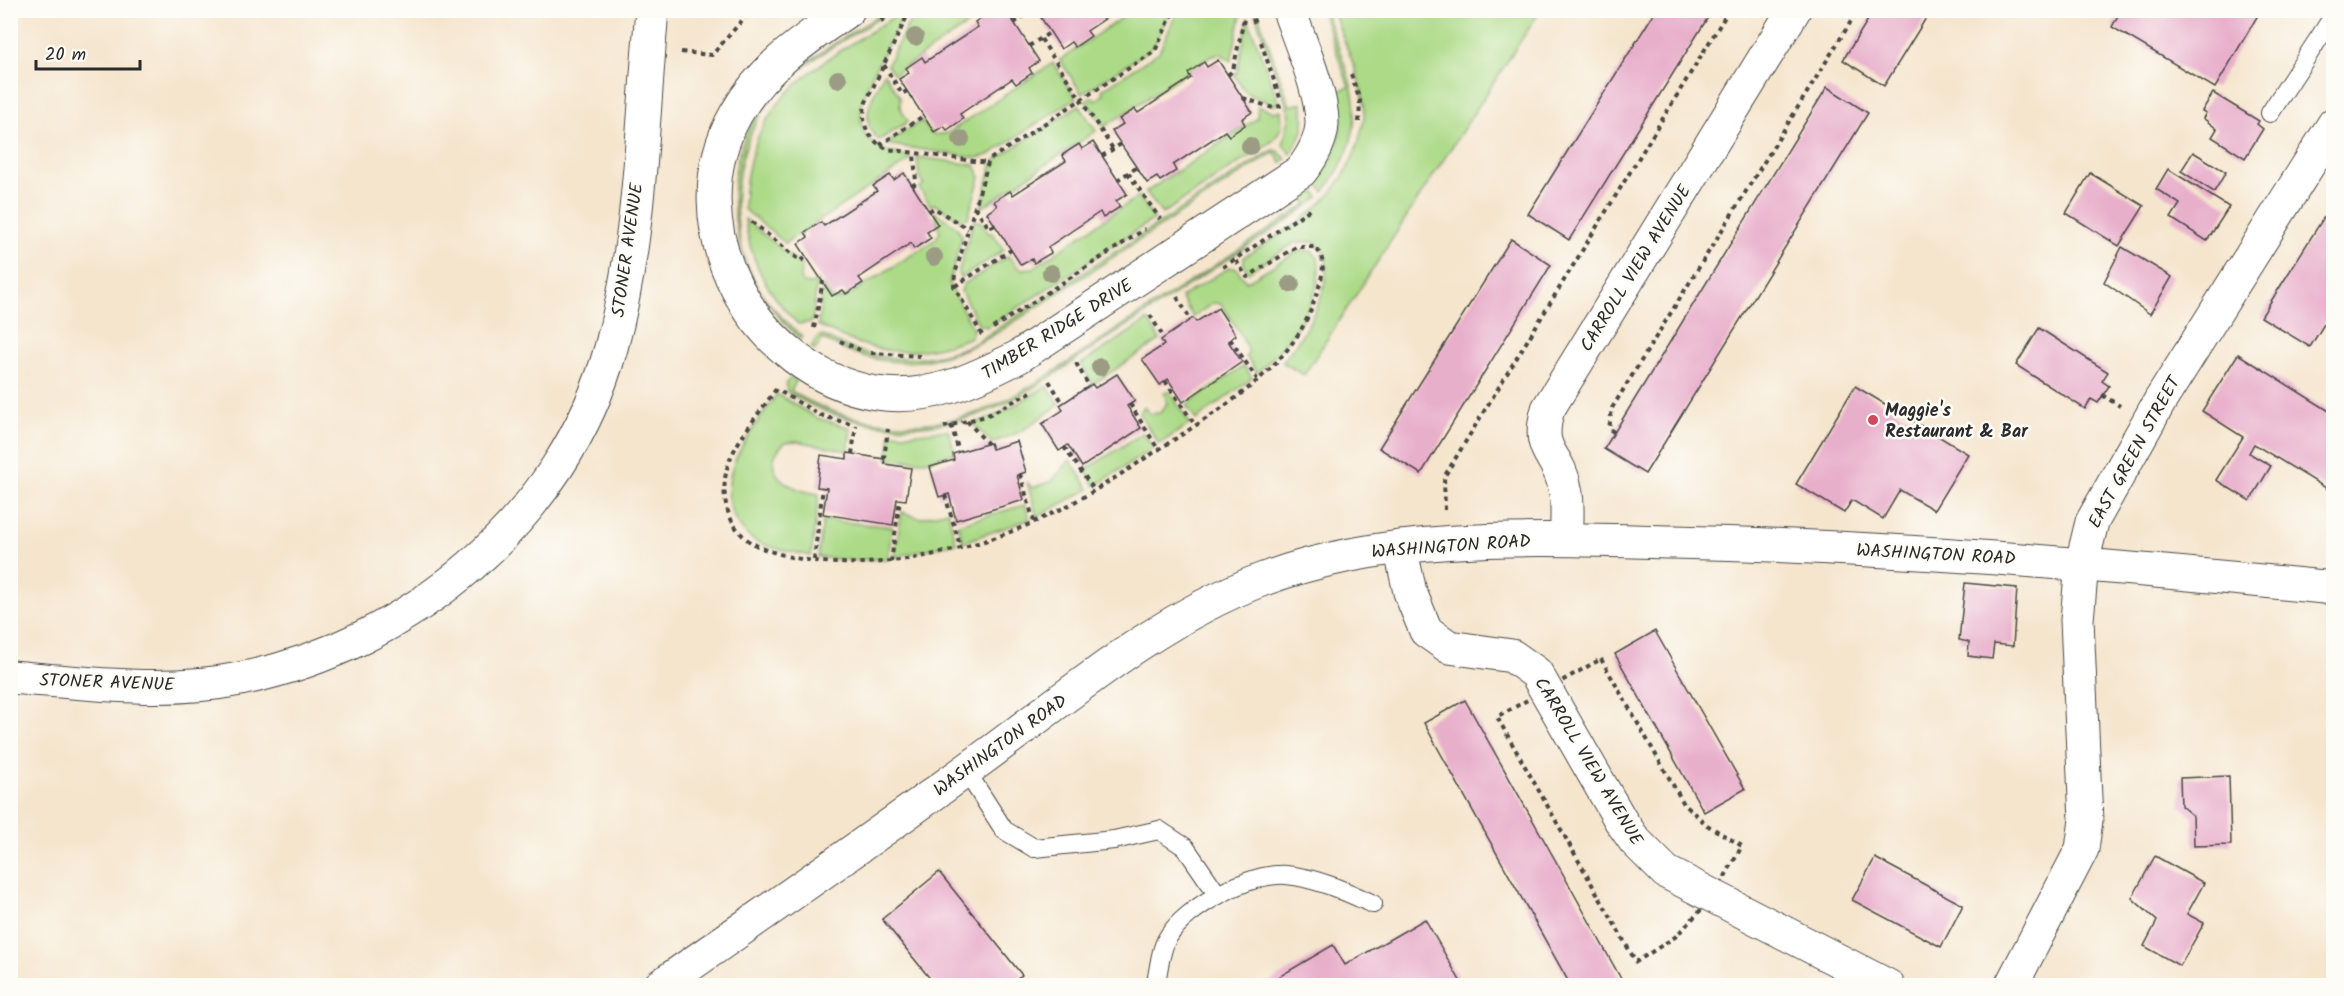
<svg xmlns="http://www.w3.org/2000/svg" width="2344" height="996" font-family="Kalam,sans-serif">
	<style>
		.green { fill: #acda87; stroke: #6c8259; stroke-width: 1.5 }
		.building { fill: #e8afcb }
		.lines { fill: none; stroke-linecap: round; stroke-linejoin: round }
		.lane-casing { stroke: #494743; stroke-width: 20 }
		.street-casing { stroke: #494743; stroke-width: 35 }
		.secondary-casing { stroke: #494743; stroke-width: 35 }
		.path { stroke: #494743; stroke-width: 4; stroke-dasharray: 4.5 4.5; stroke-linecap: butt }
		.lane { stroke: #fff; stroke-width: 18 }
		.street { stroke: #fff; stroke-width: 33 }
		.secondary { stroke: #fff; stroke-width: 33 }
		.tree { fill: #9b9c83 }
		.poi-dot { fill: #d1495b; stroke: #fdfcf7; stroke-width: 2 }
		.labels { text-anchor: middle; stroke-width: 5; stroke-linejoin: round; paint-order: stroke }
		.street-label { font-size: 18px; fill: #2b2b2b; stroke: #fdfcf7 }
		.poi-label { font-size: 18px; font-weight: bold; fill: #2b2b2b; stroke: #fdfcf7; text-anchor: start }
	</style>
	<rect width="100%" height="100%" fill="#fdfcf7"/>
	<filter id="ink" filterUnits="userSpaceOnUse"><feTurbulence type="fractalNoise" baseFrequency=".0167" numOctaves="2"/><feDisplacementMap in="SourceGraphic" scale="12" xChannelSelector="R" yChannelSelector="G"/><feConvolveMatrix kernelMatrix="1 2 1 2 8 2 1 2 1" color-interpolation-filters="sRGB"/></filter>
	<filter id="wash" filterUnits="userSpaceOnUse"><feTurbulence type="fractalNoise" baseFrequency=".008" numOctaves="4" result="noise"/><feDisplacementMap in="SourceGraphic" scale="24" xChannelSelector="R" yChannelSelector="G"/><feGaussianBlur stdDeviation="1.35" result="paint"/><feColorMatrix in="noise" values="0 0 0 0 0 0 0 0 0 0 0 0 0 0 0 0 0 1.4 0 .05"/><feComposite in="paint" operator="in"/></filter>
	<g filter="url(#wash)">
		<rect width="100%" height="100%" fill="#f5e5cd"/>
		<g class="green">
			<polygon points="1133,10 1170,11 1156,42 1148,51 1082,94 1060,60"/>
			<polygon points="1178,10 1242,11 1231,61 1221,54 1212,55 1104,127 1086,101 1092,97 1095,101 1104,94 1102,90 1159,52"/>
			<path d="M886,11H891C852,36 807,58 776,93C729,146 723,236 762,294C774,311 788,324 803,337L801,339C729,279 706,163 775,91C806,58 848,35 886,11Z"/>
			<polygon points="915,11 915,10 988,11 894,74 887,65"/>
			<polygon points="1254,11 1257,11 1290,106 1302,103 1303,107 1303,131 1291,154 1283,145 1290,115"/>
			<path d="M1322,11H1325C1351,85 1377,120 1324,192L1315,182C1339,155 1345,126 1338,91L1349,87Z"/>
			<path d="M1333,11H1540L1304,375L1282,362C1303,337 1336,286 1324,252L1313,242H1296L1248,272L1244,265V257C1294,225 1339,204 1358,143C1362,130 1366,116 1364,102C1359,72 1343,40 1333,11Z"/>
			<path d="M898,14L902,18C879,65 818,147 910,156V160L785,243L744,209C746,97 815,68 898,14Z"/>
			<polygon points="1248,19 1279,103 1274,105 1246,93 1234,75 1237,73"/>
			<polygon points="1053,63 1076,98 989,155 977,158 886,144 921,121 934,135 948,133"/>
			<path d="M884,73L900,97V107L908,122L879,140C856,121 874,94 884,73Z"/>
			<polygon points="1079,105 1096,131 981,208 991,167 998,158"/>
			<polygon points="1258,106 1274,112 1281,110 1282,127 1274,140 1162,214 1146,192 1252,122 1257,118"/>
			<path d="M1272,150L1278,151L1286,159L1281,163L1274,152L1000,331C941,367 885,374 823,339L815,350L811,348L816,339L822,335C871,363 920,366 972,345Z"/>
			<polygon points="917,157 975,165 980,177 968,218 960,220 934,204 931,206 919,188 924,184 919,176"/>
			<path d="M1310,187L1319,197L1291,218C1232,256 1174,295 1116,333C1078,357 1041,387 1000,406C930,438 852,432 787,392L786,383L791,378L796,381L791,391C854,430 933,435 1000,403C1045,381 1086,349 1128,322C1188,283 1248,244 1307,204L1301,194Z"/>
			<polygon points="1139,196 1154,219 988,327 979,325 961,291 964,284 1008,256 1020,269 1033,268"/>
			<path d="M935,212L956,226L962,236L949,283L973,329L971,337C913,360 873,355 818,325L823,286L831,298L837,300L844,298L935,240L940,232Z"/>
			<path d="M745,219L802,266L800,278L803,283L812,284L817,281L812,322L798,324C768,294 750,262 745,219Z"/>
			<polygon points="974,220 981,222 989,234 992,232 1004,250 961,278 958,274"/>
			<path d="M1298,251H1312L1318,258C1325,300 1285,347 1257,373L1246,356L1249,353L1240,333L1221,304L1213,303L1193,317L1181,297L1230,267L1237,269L1246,282Z"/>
			<polygon points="1148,320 1160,340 1093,384 1081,364"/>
			<polygon points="1244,366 1252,378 1196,420 1186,405"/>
			<polygon points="1047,386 1060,404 1020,432 992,443 973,424 999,414"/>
			<polygon points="1167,392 1170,392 1190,424 1159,444 1139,413 1144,407 1150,414 1160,413 1167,403 1164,393"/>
			<path d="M777,394L817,418L851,428L848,451L797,441L785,442C755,471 790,491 819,494L811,556C793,552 774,549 757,542C746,536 738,526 733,515C715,471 754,428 777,394Z"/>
			<polygon points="948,430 955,453 925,461 888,459 891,433 908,434"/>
			<polygon points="1143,433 1154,448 1095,486 1085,470"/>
			<polygon points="1070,460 1089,489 1037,517 1027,482 1032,488 1052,481"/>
			<polygon points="1025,505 1030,519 963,542 958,524"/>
			<polygon points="948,511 956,543 894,557 902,512 920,518"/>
			<polygon points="823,520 892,527 888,559 847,560 818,557"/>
		</g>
		<g id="blocks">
			<g class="building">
				<polygon points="1003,10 1006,10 1039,61 1029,68 1032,73 1016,84 1012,79 960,114 963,119 947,130 944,126 934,132 899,79 909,73 906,68 922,57 925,62 978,27 975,22 991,11 994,16"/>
				<polygon points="1036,10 1118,10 1087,31 1091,36 1075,47 1071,42 1061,49"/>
				<polygon points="1656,10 1712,11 1569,240 1528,214"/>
				<polygon points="1874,10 1931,10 1884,86 1843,60"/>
				<polygon points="2121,10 2261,10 2215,88 2112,27"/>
				<polygon points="1218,60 1252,112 1242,119 1245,125 1229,136 1225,131 1173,165 1176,171 1160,181 1157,177 1147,183 1112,131 1123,124 1119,119 1135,109 1138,113 1191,78 1188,73 1204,62 1207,67"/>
				<polygon points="1827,87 1868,113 1645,474 1604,449"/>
				<polygon points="2213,93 2259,121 2257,124 2263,129 2245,158 2212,137 2217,129 2203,118 2206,113 2202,111"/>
				<polygon points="1093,142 1127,194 1116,201 1120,207 1103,218 1100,212 1048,247 1051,253 1034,263 1032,259 1021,265 987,213 997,206 994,201 1010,191 1013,195 1066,161 1062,155 1079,144 1082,149"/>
				<polygon points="2193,152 2226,172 2214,192 2181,171"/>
				<polygon points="2168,169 2229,207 2207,241 2171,218 2180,204 2156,189"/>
				<polygon points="904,173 938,225 927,232 931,238 914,249 911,243 859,278 863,283 846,294 843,290 832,296 798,244 808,237 805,232 821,222 824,226 877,191 873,186 890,175 894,180"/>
				<polygon points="2090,173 2144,206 2119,246 2066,213"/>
				<polygon points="2334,201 2334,319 2329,316 2310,347 2261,317"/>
				<polygon points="1511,239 1551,265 1421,474 1379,448"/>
				<polygon points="2122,247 2172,277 2150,314 2104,282"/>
				<polygon points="1218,308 1236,335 1228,341 1242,362 1183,402 1168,379 1160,385 1142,359 1164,345 1161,340 1193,318 1196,322"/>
				<polygon points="2039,328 2108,372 2102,381 2109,386 2098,403 2091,399 2085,409 2016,365"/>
				<polygon points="2238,354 2334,414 2334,493 2254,444 2249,453 2271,466 2250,501 2216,480 2243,437 2202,411"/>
				<polygon points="1117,374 1135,401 1127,406 1141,428 1082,467 1068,445 1059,451 1042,424 1063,410 1060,405 1092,384 1095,388"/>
				<polygon points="1855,386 1968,454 1934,510 1900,490 1883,519 1852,500 1844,513 1796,484"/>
				<polygon points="1017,441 1026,472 1017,475 1024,500 956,520 949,494 939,497 930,467 954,460 953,454 959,452 990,443 992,449"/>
				<polygon points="847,453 884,459 885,464 911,468 906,500 897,499 893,525 823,514 827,488 817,487 821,455 847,459"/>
				<polygon points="1965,583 2017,588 2013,646 1994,644 1992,659 1968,656 1969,642 1959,640"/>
				<polygon points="1655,631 1745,789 1704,812 1615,654"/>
				<polygon points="1465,700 1553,856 1625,986 1571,986 1436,745 1424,723"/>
				<polygon points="2229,776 2231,845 2194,846 2193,816 2181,806 2180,778"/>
				<polygon points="2155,856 2204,883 2187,914 2204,923 2180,966 2144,946 2157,921 2132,898"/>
				<polygon points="1875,858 1963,905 1941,947 1852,900"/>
				<polygon points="939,872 1022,975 1009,986 936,986 882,919"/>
				<polygon points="1425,919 1463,986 1263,986 1333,945 1345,965"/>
			</g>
		</g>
	</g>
	<g filter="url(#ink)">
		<use href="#blocks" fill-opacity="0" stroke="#494743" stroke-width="1.5"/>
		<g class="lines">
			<defs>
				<g id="lane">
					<polyline points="2270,113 2334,15"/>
					<polyline points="966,771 1004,830 1034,848 1114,840 1159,830 1185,847 1218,895"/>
					<path d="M1155,986C1159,971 1160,949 1168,937C1186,907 1251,872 1286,875C1317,878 1345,891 1373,904"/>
				</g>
				<g id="street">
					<path d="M848,10C804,40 762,68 736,114C673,225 754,373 876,393C929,401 973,380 1018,357L1301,171C1312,157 1321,142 1322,124C1323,94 1299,40 1289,10"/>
					<path d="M1567,539C1566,523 1569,504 1565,488C1558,451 1535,454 1548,409L1794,10"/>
					<polyline points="1400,547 1410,592 1426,631 1449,647 1512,656 1536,673 1621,821 1635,841 1666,872 1888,986"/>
					<path d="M10,677C87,683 164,694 240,679C410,645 564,519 611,348C641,239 642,122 652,10"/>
					<polyline points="2011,986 2082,849 2086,820 2077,620 2082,563"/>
				</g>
				<g id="secondary">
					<polyline points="2082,563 2092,522 2160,401 2334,124"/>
					<path d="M660,986C767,911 874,838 979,761C1068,696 1156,620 1261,580C1391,531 1536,539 1673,542C1894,547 2114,566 2334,588"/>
				</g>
			</defs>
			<use href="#lane" class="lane-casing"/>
			<use href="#street" class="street-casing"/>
			<use href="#secondary" class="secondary-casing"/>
			<g class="path">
				<path d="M910,10L866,102C860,123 867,139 887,149L988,163"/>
				<polyline points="1250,10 1255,24"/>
				<polyline points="881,21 897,10"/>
				<polyline points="1014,23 1033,10"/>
				<polyline points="1041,39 1113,149"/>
				<polyline points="1261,42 1280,98"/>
				<polyline points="1029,46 1051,32"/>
				<polyline points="681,52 712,55 745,17 754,10"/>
				<polyline points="884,65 902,94 907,91"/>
				<polyline points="1351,74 1360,101 1359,124"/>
				<polyline points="1228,75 1233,70 1246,10"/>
				<polyline points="1243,98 1273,108 1283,105"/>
				<polyline points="880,145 923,116"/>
				<polyline points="1102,156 1121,144"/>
				<polyline points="1128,173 1160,219"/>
				<polyline points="1117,180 1136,168"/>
				<polyline points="912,186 916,183 914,153"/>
				<polyline points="975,207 989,228 995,225"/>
				<polyline points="929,211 934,208 968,229"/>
				<polyline points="752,222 801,261 806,257"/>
				<polyline points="1223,267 1312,208"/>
				<polyline points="955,286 1011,250"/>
				<polyline points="1177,297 1191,320"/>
				<polyline points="1150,315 1164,338"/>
				<polyline points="814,328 823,281"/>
				<polyline points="993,328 1145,229"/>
				<polyline points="982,335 954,286 955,274 988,163 992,158 1155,51 1174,10"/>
				<polyline points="1230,339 1257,379"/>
				<polyline points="840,341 860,350"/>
				<polyline points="871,353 920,356"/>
				<polyline points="1076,363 1089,386"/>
				<polyline points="1049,381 1063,403"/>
				<polyline points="1165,381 1195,425"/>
				<path d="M776,389C760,413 737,438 728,465C718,498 729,535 762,548C847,582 972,554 1051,514C1095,493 1134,465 1175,439C1230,403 1295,364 1315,298C1321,281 1329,261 1315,247H1296L1247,277L1235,259"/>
				<polyline points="781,392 820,415 850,424"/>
				<polyline points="2102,395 2120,406"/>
				<polyline points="1130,404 1158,449"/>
				<polyline points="967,421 988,444"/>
				<polyline points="951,425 959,452"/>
				<polyline points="944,427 986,416 1031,392"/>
				<polyline points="1614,432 1609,429 1612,408 1858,10"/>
				<polyline points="1064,447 1095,491"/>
				<polyline points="852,454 856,425"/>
				<polyline points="884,459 888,429"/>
				<polyline points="1020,474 1034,522"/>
				<polyline points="945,495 960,546"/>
				<polyline points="1445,510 1444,477 1729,10"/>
				<polyline points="814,560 823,487"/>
				<polyline points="891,562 900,500"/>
				<polygon points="1601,659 1684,804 1707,825 1742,846 1714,896 1675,937 1636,962 1497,717"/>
			</g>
			<use href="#lane" class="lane"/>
			<use href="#street" class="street"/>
			<use href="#secondary" class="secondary"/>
		</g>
		<g class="tree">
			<circle cx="915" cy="37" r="9"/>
			<circle cx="838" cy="79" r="9"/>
			<circle cx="961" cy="139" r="9"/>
			<circle cx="1250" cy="146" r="9"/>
			<circle cx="934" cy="257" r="9"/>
			<circle cx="1051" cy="273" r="9"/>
			<circle cx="1291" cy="284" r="9"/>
			<circle cx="1100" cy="367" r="9"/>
		</g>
	</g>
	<circle class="poi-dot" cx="1873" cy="420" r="6"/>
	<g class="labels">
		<g class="street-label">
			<text transform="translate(627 250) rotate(-82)" y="6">STONER AVENUE</text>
			<text transform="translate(1635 268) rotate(-58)" y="6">CARROLL VIEW AVENUE</text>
			<text transform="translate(1057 329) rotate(-32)" y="6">TIMBER RIDGE DRIVE</text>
			<text transform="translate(2134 452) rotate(-61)" y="6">EAST GREEN STREET</text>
			<text transform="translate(1451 546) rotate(-4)" y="6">WASHINGTON ROAD</text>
			<text transform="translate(1936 554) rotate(3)" y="6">WASHINGTON ROAD</text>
			<text transform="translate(107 682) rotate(2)" y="6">STONER AVENUE</text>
			<text transform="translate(1000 745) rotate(-36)" y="6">WASHINGTON ROAD</text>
			<text transform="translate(1589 761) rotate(59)" y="6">CARROLL VIEW AVENUE</text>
		</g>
		<g class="poi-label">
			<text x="1885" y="416">Maggie's<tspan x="1885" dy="21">Restaurant &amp; Bar</tspan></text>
		</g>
	</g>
	<rect width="2344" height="996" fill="none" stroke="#fdfcf7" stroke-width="36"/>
	<path d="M36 60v9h104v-9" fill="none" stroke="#2b2b2b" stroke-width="3"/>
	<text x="45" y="60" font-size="18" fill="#2b2b2b" stroke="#fdfcf7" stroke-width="4.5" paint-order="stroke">20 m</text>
</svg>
